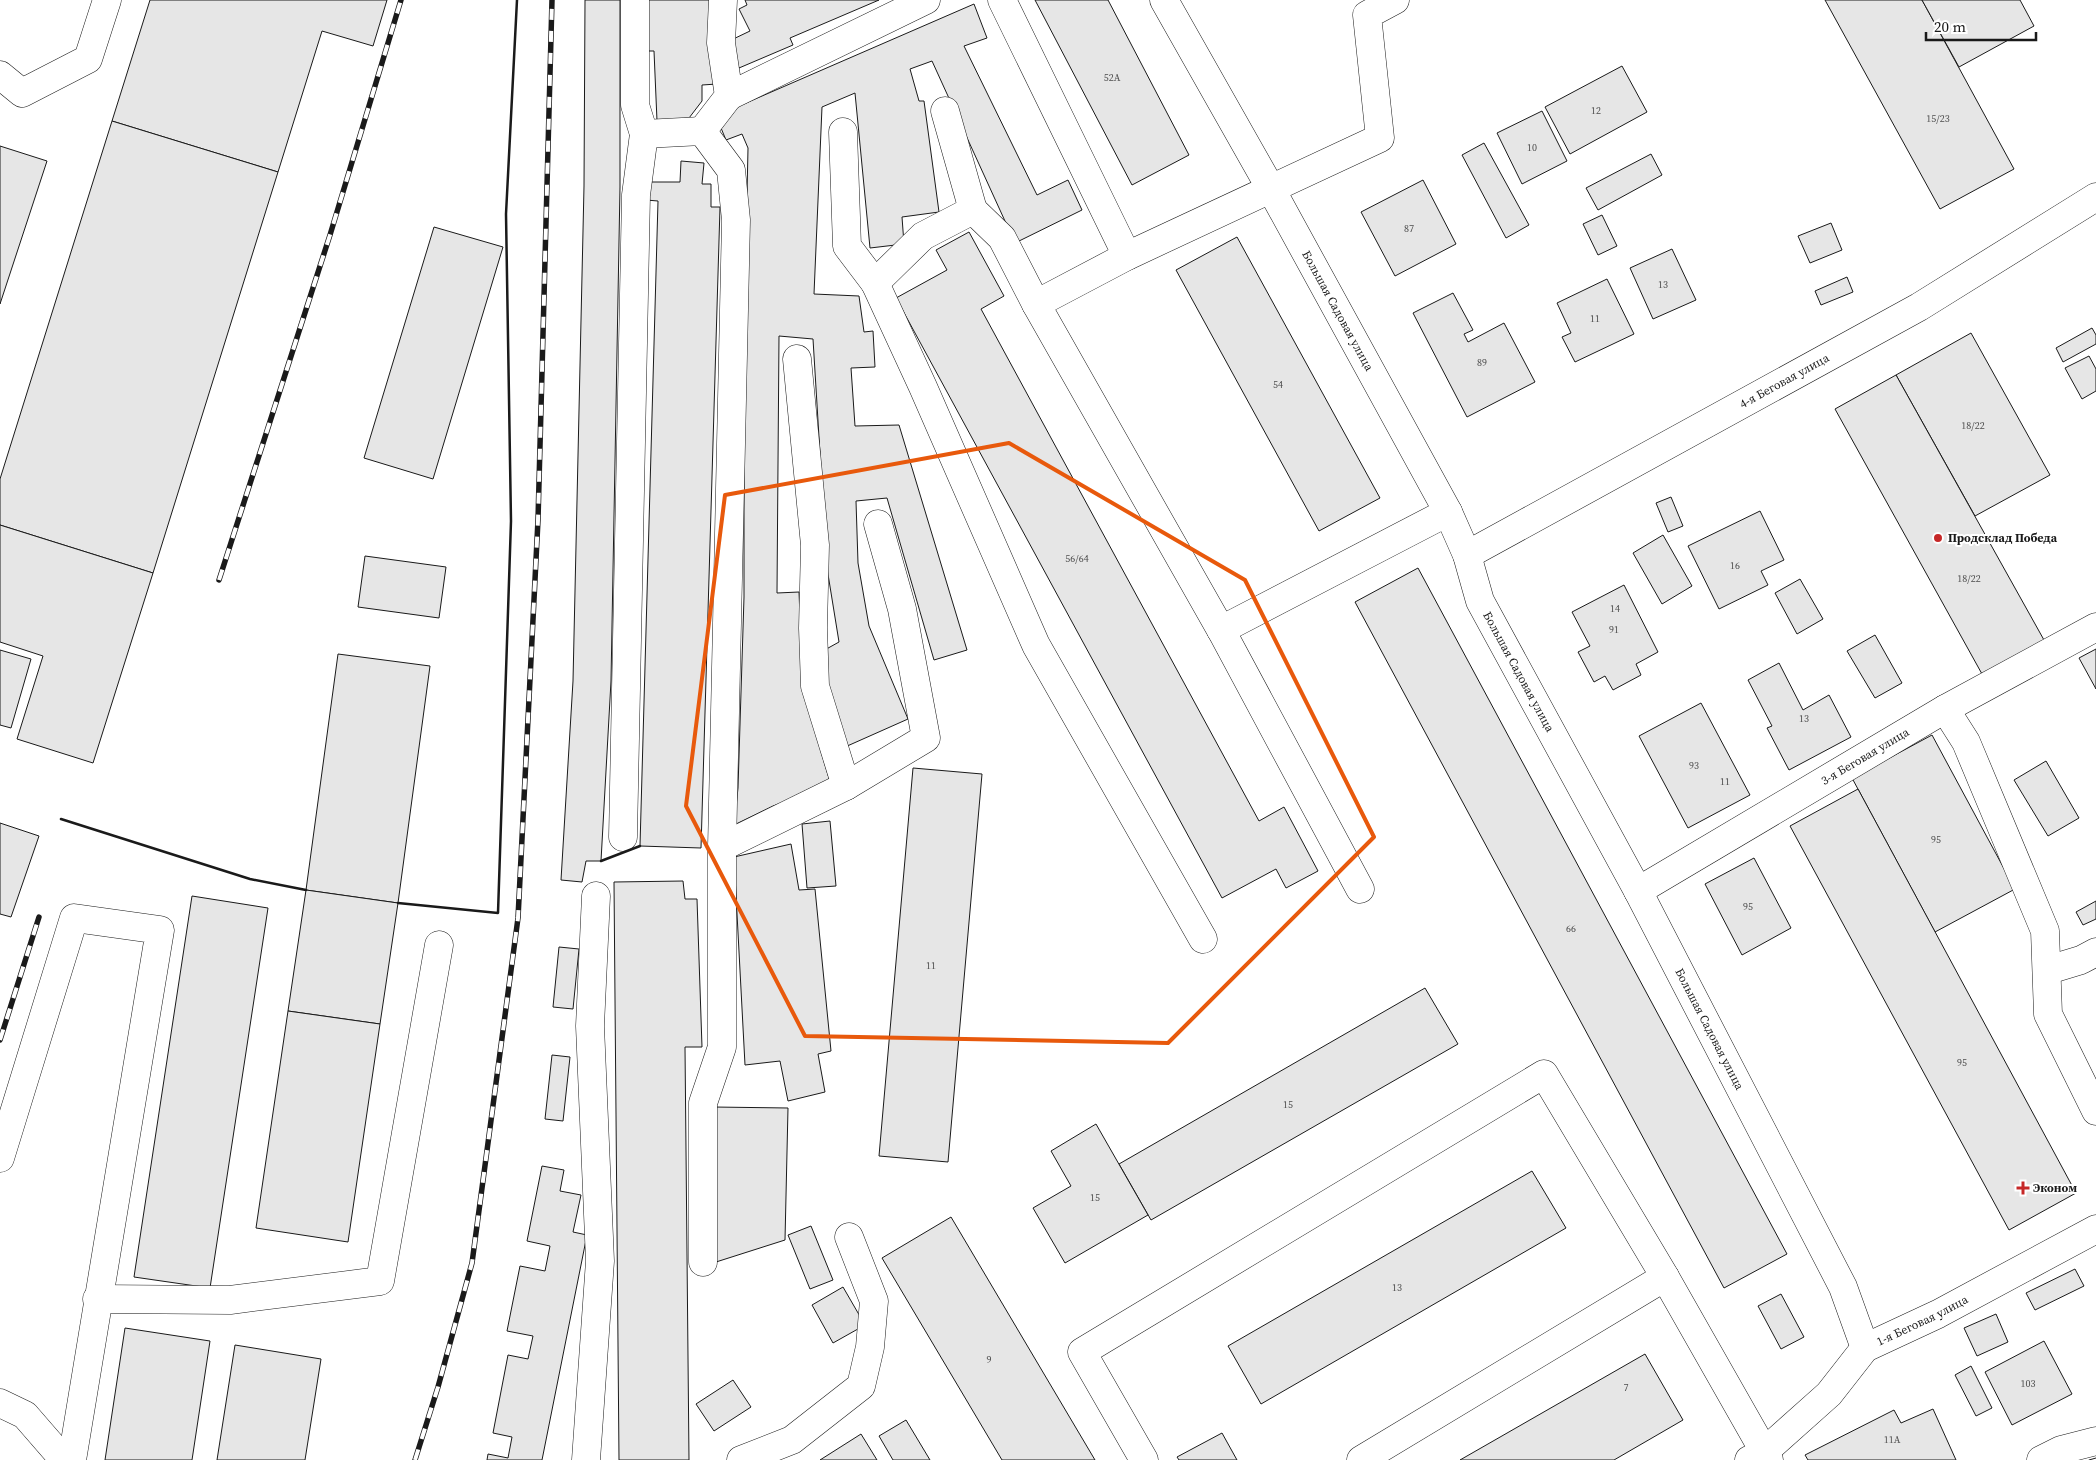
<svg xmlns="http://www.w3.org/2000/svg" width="2096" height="1460" font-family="'Source Serif 4',serif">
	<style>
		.building { fill: #e6e6e6; stroke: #1a1a1a }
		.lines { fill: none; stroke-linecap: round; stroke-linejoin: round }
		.minor-casing { stroke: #1a1a1a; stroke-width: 29 }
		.minor { stroke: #fff; stroke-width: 28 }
		.tram { stroke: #1a1a1a; stroke-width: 1 }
		.rail-casing { stroke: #1a1a1a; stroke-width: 5.5 }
		.rail { stroke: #fff; stroke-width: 4; stroke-dasharray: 11; stroke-linecap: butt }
		.wall { stroke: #1a1a1a; stroke-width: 2.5 }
		.marked { fill: none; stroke: #e8590c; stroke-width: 4; stroke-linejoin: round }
		.poi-dot { fill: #c62828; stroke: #fff; stroke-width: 2 }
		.labels { text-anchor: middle; stroke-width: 4; stroke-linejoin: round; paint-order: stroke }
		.number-label { font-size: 10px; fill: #4d4d4d }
		.street-label { font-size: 12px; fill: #1a1a1a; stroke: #fff }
		.poi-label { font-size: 12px; font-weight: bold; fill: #1a1a1a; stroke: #fff; text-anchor: start }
	</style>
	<rect width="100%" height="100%" fill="#fff"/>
	<g class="building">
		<polygon points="150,0 387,0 373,46 322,31 278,172 112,121"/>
		<polygon points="585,0 620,0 620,187 611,681 601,861 586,861 582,882 561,880 573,681 584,186"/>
		<polygon points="647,0 715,0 717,84 702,85 702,101 689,118 657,121 654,51 647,51"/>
		<polygon points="745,0 879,0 790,38 793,45 739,68 727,42 750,31 739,9 747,5"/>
		<polygon points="1035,0 1108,0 1189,155 1132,185"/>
		<polygon points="1825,0 1922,0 2014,169 1940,209"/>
		<polygon points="1922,0 2020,0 2034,26 1959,67"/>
		<polygon points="974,4 987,38 964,46 1037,195 1068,180 1082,210 1015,243 932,61 910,69 919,101 924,101 939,212 902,217 904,244 870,248 855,93 822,107 814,294 859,296 864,332 873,331 875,367 851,368 855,426 899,425 967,650 934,660 887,498 856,501 858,563 869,626 908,719 845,747 828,697 821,652 839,642 827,568 813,339 779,336 777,593 799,592 801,642 806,700 831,785 773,806 734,825 738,788 744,597 744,336 748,148 742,134 726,140 716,116"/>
		<polygon points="1622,66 1647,112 1570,154 1545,107"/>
		<polygon points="1542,111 1567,161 1522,184 1497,133"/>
		<polygon points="112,121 278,172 153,573 0,525 0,479"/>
		<polygon points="1484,143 1529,225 1506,238 1462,155"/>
		<polygon points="0,146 47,161 0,304"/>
		<polygon points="1651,154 1662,175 1598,210 1586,188"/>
		<polygon points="681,161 704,163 702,184 711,184 711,207 720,207 701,848 640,846 658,201 646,200 646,182 680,182"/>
		<polygon points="1423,180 1456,244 1395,276 1361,212"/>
		<polygon points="1602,215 1617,246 1598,255 1583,224"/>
		<polygon points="1831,223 1842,250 1810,263 1798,236"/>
		<polygon points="434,227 503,247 433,479 364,458"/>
		<polygon points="969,232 1004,296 981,309 1259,821 1284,807 1318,871 1286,888 1276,869 1222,898 896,298 947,270 936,250"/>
		<polygon points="1237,237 1380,498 1319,531 1176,270"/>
		<polygon points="1672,249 1696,300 1653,319 1630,268"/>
		<polygon points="1847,277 1853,292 1821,305 1815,291"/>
		<polygon points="1607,279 1634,334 1575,362 1562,337 1571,333 1557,303"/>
		<polygon points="1453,293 1473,330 1464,334 1468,342 1504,323 1535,382 1467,417 1413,313"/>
		<polygon points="2092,328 2096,335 2096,344 2063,362 2056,348"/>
		<polygon points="1971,333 2050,475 1975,516 1896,375"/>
		<polygon points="2089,356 2096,369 2096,391 2082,399 2065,368"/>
		<polygon points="1896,375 2044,640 1982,674 1835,409"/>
		<polygon points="1671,497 1683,526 1668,532 1656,503"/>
		<polygon points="1760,511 1784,560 1761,571 1768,585 1719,609 1688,546"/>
		<polygon points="0,525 153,573 93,763 17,739 43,656 0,642"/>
		<polygon points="1663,535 1692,586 1662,604 1633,553"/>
		<polygon points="365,556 446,567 439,618 358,607"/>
		<polygon points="1418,568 1787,1254 1724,1288 1355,602"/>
		<polygon points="1800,579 1823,619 1797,634 1775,593"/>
		<polygon points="1624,585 1658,652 1636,664 1641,675 1613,690 1605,676 1594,682 1578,652 1590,646 1572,612"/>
		<polygon points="1875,635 1902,683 1875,698 1847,651"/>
		<polygon points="2096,649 2096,689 2079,658"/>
		<polygon points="0,650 31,659 11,728 0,725"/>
		<polygon points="338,654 430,666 398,903 306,890"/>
		<polygon points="1779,663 1803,710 1829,695 1851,737 1789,770 1767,728 1772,726 1748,680"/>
		<polygon points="1701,703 1750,795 1688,828 1639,736"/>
		<polygon points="1932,735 2015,889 1935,932 1852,778"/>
		<polygon points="2046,761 2079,818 2048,836 2014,780"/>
		<polygon points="913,768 982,774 948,1162 879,1156"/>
		<polygon points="1858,789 2076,1193 2009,1230 1790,826"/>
		<polygon points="830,821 836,886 807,888 802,824"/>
		<polygon points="0,823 39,836 11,917 0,914"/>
		<polygon points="791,844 799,890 815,889 831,1051 818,1054 825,1092 788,1101 780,1061 745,1065 734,857"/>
		<polygon points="1754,858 1791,928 1742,955 1705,884"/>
		<polygon points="683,881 685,899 697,899 702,1047 685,1047 689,1460 619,1460 614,882"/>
		<polygon points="306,890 398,903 380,1024 288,1011"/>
		<polygon points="192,896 268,908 210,1288 134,1277"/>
		<polygon points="2096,901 2096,919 2083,925 2076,912"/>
		<polygon points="559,947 579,949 573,1009 553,1007"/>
		<polygon points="1425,988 1458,1044 1151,1220 1119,1164"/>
		<polygon points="288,1011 380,1024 348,1242 256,1228"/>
		<polygon points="552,1055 570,1057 563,1121 545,1119"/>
		<polygon points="713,1107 788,1108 785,1240 716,1262"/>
		<polygon points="1096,1124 1148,1215 1065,1263 1033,1208 1071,1186 1051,1151"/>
		<polygon points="542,1166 564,1170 560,1191 581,1195 573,1232 587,1235 542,1460 487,1460 488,1454 508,1458 512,1437 493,1433 508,1355 528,1359 533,1336 507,1331 520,1266 545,1271 550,1246 527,1241"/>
		<polygon points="1532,1171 1566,1228 1261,1404 1228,1346"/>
		<polygon points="951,1217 1095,1460 1002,1460 882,1258"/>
		<polygon points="811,1226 833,1280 810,1289 788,1235"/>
		<polygon points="2075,1269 2084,1286 2035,1310 2026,1293"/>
		<polygon points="843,1287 865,1325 833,1343 812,1305"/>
		<polygon points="1781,1294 1804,1337 1781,1349 1758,1306"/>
		<polygon points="1996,1314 2008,1342 1977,1356 1964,1328"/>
		<polygon points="125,1328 210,1341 192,1460 105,1460"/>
		<polygon points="2044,1341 2072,1394 2012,1425 1985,1372"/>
		<polygon points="235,1345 321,1359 305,1460 217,1460"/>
		<polygon points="1645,1354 1683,1420 1614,1460 1460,1460"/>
		<polygon points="1971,1366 1992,1408 1976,1416 1955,1375"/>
		<polygon points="733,1380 751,1407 714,1431 696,1404"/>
		<polygon points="1933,1409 1956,1460 1808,1460 1805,1455 1894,1410 1901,1423"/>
		<polygon points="906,1420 930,1460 893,1460 879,1436"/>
		<polygon points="1222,1433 1237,1460 1179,1460 1177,1457"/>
		<polygon points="861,1434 877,1460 820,1460"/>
	</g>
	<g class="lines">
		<defs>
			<g id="minor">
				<polyline points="1002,0 1127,256"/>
				<path id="s1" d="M1164,0L1271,189L1448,512L1467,555L1480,601L1638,891L1843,1287L1865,1348"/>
				<polyline points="0,75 22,93 88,59 107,0"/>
				<polyline points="729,96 926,0"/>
				<polyline points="945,111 973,210"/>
				<polyline points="702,131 729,96 721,43 723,0"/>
				<polyline points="843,132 847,246 875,283 923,387 1036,645 1203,939"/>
				<polyline points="644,134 702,131 731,170 736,220 722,847 722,1047 703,1103 703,1262"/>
				<polyline points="875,283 923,236 973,210 1002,238 1036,304 1221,630 1360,889"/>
				<polyline points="1036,304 1127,256 1380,138 1367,15 1395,0"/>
				<path id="s2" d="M1467,555L1919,307L2096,197"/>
				<polyline points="1221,630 1448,512"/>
				<polyline points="1945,709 1966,742 2045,931 2048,1014 2096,1111"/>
				<polyline points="846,786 926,738 902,609 878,524"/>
				<polyline points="623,837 636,195 644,134 635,105 635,0"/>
				<polyline points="722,847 846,786 815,686 813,628 815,545 797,359"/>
				<path id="s3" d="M1638,891L1945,709L2096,627"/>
				<polyline points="2048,970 2081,960 2096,952"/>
				<polyline points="0,1158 74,918 160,930 72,1460"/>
				<polyline points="97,1299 230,1300 380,1281 439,945"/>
				<polyline points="0,1403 25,1415 64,1460"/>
				<polyline points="586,1460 600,1261 590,1026 596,896"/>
				<polyline points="741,1460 792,1440 861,1386 870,1347 874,1301 849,1237"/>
				<polyline points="1144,1460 1082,1352 1544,1074 1665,1277 1769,1460"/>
				<polyline points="1361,1460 1665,1277"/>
				<path id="s4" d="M1749,1460L1764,1452L1829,1394L1865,1348L1938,1314L2096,1229"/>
				<polyline points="2041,1460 2061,1450 2096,1441"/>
			</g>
		</defs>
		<use href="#minor" class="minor-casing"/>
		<use href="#minor" class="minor"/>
		<polyline class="tram" points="2089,1460 2096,1458"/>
		<defs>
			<g id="rail">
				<polyline points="219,580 330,235 401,0"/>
				<polyline points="0,1040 39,917"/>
				<polyline points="415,1460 438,1387 472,1263 518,918 538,520 552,0"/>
			</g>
		</defs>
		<use href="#rail" class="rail-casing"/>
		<use href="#rail" class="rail"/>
		<g class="wall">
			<polyline points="61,819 250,879 306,890"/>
			<polyline points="601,861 640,846"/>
			<polyline points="398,903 498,913 511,521 506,214 517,0"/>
		</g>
	</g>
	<path class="marked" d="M1009,443L1245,580L1374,837L1168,1043L805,1036L686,806L725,495Z"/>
	<g class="poi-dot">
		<circle cx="1938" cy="538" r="5"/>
		<path d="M2020.5 1180.5h5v5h5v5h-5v5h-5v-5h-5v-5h5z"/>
	</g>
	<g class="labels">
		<g class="number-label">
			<text x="1112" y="81">52А</text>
			<text x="1596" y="114">12</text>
			<text x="1938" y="122">15/23</text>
			<text x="1532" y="151">10</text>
			<text x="1409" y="232">87</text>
			<text x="1663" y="288">13</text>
			<text x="1595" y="322">11</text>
			<text x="1482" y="366">89</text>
			<text x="1278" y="388">54</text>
			<text x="1973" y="429">18/22</text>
			<text x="1077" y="562">56/64</text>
			<text x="1735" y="569">16</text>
			<text x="1969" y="582">18/22</text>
			<text x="1615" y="612">14</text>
			<text x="1614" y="633">91</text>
			<text x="1804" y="722">13</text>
			<text x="1694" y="769">93</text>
			<text x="1725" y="785">11</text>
			<text x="1936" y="843">95</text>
			<text x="1748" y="910">95</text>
			<text x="1571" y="932">66</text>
			<text x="931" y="969">11</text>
			<text x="1962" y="1066">95</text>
			<text x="1288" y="1108">15</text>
			<text x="1095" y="1201">15</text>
			<text x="1397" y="1291">13</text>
			<text x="989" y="1363">9</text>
			<text x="2028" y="1387">103</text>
			<text x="1626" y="1391">7</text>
			<text x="1892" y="1443">11А</text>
		</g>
		<g class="street-label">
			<text dy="4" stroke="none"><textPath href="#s1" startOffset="356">Большая Садовая улица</textPath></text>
			<text dy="4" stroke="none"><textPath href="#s2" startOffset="362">4-я Беговая улица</textPath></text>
			<text dy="4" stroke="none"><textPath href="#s1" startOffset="761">Большая Садовая улица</textPath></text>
			<text dy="4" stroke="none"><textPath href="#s3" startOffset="264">3-я Беговая улица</textPath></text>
			<text dy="4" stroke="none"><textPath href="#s1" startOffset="1166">Большая Садовая улица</textPath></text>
			<text dy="4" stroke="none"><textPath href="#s4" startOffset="226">1-я Беговая улица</textPath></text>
		</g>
		<g class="poi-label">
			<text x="1948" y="542">Продсклад Победа</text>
			<text x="2033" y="1192">Эконом</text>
		</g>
	</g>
	<path d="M1926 32v8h110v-8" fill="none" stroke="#1a1a1a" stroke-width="2.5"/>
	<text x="1934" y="32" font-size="15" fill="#1a1a1a" stroke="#ffffff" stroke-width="4" paint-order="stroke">20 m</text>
</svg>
